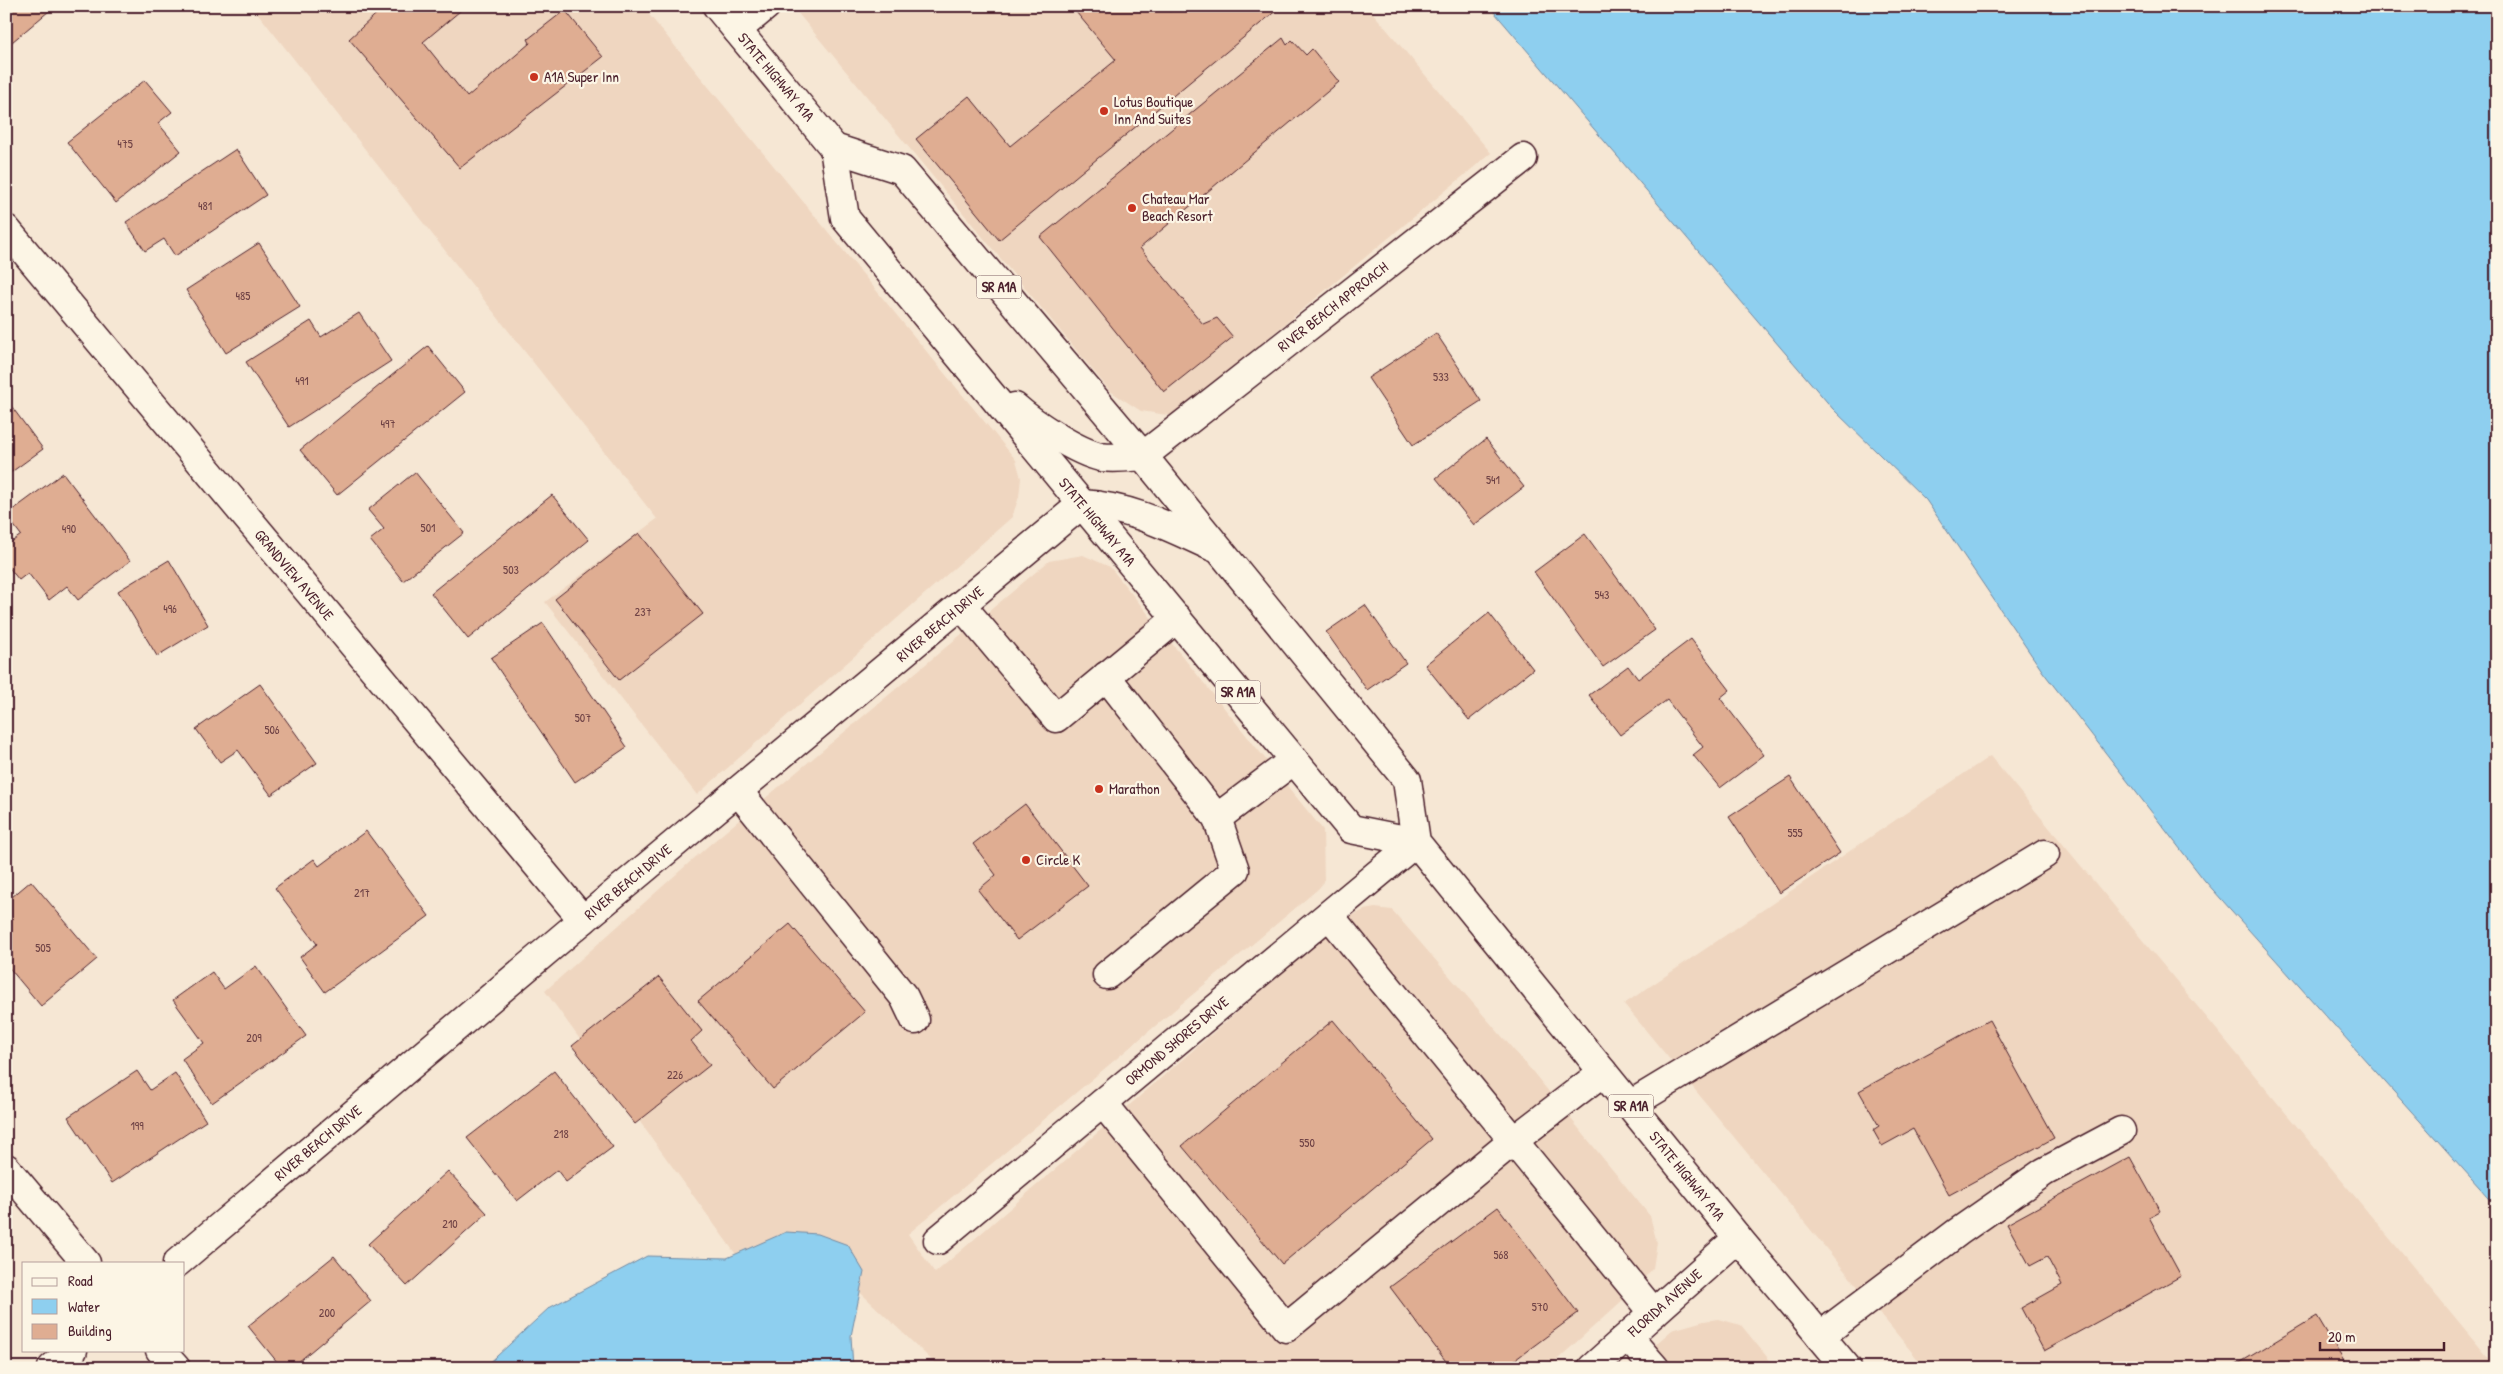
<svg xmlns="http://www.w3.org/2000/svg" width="2503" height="1374" font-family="'Patrick Hand',sans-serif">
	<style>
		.built { fill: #efd6c0 }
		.water { fill: #8ecfef; stroke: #7389a1 }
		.building { fill: #dfad92; stroke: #4a1f2b }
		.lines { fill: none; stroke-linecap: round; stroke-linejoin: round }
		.minor-casing { stroke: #4a1f2b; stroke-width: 31 }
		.major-casing { stroke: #4a1f2b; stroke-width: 31 }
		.minor { stroke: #fcf5e5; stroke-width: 28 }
		.major { stroke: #fcf5e5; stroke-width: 28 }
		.poi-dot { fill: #c8321e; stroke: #fcf5e5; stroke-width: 2 }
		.labels { text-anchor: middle; stroke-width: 4.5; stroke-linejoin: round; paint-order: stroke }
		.number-label { font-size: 12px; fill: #6f4245 }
		.shield { fill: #fcf5e5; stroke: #7f5f63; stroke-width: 1 }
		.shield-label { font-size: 14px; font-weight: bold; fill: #4a1f2b }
		.poi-label { font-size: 15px; fill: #4a1f2b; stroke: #fcf5e5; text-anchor: start }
		.street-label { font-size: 15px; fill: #4a1f2b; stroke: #fcf5e5 }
	</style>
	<rect width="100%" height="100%" fill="#f6e7d4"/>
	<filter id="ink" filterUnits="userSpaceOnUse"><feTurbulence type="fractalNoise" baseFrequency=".02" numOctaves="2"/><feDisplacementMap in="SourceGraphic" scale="10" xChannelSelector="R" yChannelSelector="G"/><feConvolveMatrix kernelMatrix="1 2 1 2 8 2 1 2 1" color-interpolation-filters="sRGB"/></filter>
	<g filter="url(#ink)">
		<g class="built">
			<polygon points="252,6 642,6 1016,460 1021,478 1019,497 1012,517 697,795 545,602 657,519"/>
			<polygon points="792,6 1367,6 1491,153 1174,416 1141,411 1110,391"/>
			<polygon points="1083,555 1110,567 1323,830 1324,882 1318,889 908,1234 935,1273 1345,919 1364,910 1375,908 1392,910 1532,1071 1650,1216 1657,1243 1653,1268 1636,1288 1548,1368 940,1368 846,1279 790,1329 545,991 708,846 1049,561"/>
			<polygon points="1990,756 2497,1368 1925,1368 1624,1004"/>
			<polygon points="1718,1319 1741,1325 1776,1368 1628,1368 1672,1330 1704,1321"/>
		</g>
		<g class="water">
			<polygon points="1489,6 2497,6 2497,1207 2205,881 2043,672 1926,500 1833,409"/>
			<polygon points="786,1232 818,1234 848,1245 864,1272 851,1336 853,1368 484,1368 549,1308 647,1256 727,1258"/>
		</g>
		<g class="building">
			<polygon points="6,6 55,6 6,47"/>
			<polygon points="385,6 466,6 423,42 467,97 530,43 528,39 565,10 603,57 460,168 349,39"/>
			<polygon points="1071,6 1165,6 1170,12 1177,6 1276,6 1278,9 999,240 916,139 969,96 1010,146 1116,60"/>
			<polygon points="1283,38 1287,45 1292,40 1306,55 1312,49 1339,82 1140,248 1203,324 1217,318 1233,337 1164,392 1040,237"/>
			<polygon points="145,80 172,112 158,123 181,151 116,203 67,142"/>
			<polygon points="236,149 266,195 175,256 164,239 145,251 126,222"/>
			<polygon points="259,243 300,307 226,353 186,290"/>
			<polygon points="359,313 391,361 289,427 246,362 311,321 321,337"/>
			<polygon points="1436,333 1481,401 1413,445 1368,378"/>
			<polygon points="428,346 465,392 337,495 300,450"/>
			<polygon points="6,399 43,449 6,476"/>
			<polygon points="1486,439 1524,487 1474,525 1436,478"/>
			<polygon points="415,472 464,533 403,581 370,540 384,529 368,510"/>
			<polygon points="63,473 130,561 78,600 67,586 49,600 28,573 19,580 6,564 6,546 21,535 6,515"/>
			<polygon points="552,495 589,540 468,639 431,593"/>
			<polygon points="639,533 703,614 619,680 555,599"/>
			<polygon points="1585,534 1655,630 1603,667 1534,572"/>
			<polygon points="169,560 208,625 157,656 118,591"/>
			<polygon points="1365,605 1406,663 1367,690 1326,632"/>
			<polygon points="1489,613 1533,669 1469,720 1425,665"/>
			<polygon points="543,623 627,747 575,782 491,658"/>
			<polygon points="1691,639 1730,690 1720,698 1764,755 1720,788 1693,755 1703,747 1667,700 1620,735 1589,695 1628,666 1638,679"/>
			<polygon points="260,684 317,763 271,795 238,750 220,762 196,729"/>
			<polygon points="1790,777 1840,853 1779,893 1729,817"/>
			<polygon points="1025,804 1088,886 1017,940 978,890 996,875 973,844"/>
			<polygon points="366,831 429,916 325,992 300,957 317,944 275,888 314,859 319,866"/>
			<polygon points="31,881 97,959 41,1006 6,964 6,902"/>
			<polygon points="790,924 865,1012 773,1089 698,1001"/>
			<polygon points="256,966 306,1036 212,1103 182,1059 204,1043 173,1000 212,972 224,989"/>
			<polygon points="659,977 702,1031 691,1041 710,1065 635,1124 572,1046"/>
			<polygon points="1333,1020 1432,1139 1282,1264 1182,1146"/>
			<polygon points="1989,1020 2054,1138 1949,1195 1913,1129 1882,1146 1873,1130 1879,1126 1859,1091"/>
			<polygon points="137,1071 150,1090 175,1073 206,1121 112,1183 68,1117"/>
			<polygon points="554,1071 613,1147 566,1182 557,1170 517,1201 467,1138"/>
			<polygon points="2130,1157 2160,1211 2149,1217 2181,1276 2044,1351 2021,1308 2062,1285 2047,1257 2030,1266 2007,1224"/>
			<polygon points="448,1171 487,1213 407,1286 368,1244"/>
			<polygon points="1498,1207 1578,1313 1504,1368 1451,1368 1390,1287"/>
			<polygon points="334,1256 371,1301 291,1368 282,1368 248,1326"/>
			<polygon points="2317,1316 2348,1368 2231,1368"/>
		</g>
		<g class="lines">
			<defs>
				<g id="minor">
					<polyline points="737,30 766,6"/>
					<polyline points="6,229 583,920"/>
					<polyline points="1143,456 1523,158"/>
					<polyline points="962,606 1056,718 1177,618"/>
					<polyline points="1106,676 1217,818 1235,870 1107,975"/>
					<polyline points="738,791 904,997 915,1020"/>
					<polyline points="1217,818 1294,760"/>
					<polyline points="1329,915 1654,1313"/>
					<polyline points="1103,1103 1286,1328 1513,1141 1603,1072"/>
					<polyline points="1630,1105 2045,854"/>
					<polyline points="6,1168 86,1263"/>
					<polyline points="938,1240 1416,842"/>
					<polyline points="177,1263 583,920 1082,504"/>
					<polyline points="1820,1336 1958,1232 2044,1172 2121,1131"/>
					<polyline points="1628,1337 1655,1368"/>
					<polyline points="160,1350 176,1368"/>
					<polyline points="52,1368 73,1350"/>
					<polyline points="1592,1368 1738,1238"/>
				</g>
				<g id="major">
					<polyline points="717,6 834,148 845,218 1351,829 1416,842"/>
					<polyline points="834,148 902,170 1143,456 1407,780 1416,842 1738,1238 1847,1368"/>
					<path d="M1015,407C1033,423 1077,452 1101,457C1115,459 1129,457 1143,456"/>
					<path d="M1082,504C1132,507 1169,527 1213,547"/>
				</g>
			</defs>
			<use href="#minor" class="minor-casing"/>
			<use href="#major" class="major-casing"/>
			<use href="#minor" class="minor"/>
			<use href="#major" class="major"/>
		</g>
	</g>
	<g class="poi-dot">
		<circle cx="534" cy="77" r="5"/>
		<circle cx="1104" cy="111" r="5"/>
		<circle cx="1132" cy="208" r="5"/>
		<circle cx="1099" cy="789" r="5"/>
		<circle cx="1026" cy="860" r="5"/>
	</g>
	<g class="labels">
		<g class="number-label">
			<text x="125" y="148">475</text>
			<text x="205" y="210">481</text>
			<text x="243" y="300">485</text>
			<text x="1441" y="381">533</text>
			<text x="302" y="385">491</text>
			<text x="388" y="428">497</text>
			<text x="1493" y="484">541</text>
			<text x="428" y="532">501</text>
			<text x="69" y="533">490</text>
			<text x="511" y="574">503</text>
			<text x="1602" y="599">543</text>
			<text x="170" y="613">496</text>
			<text x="643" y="616">237</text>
			<text x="583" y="722">507</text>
			<text x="272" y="734">506</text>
			<text x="1795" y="837">555</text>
			<text x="362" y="897">217</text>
			<text x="43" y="952">505</text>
			<text x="254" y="1042">209</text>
			<text x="675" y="1079">226</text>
			<text x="137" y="1130">199</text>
			<text x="561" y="1138">218</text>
			<text x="1307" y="1147">550</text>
			<text x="450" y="1228">210</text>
			<text x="1501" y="1259">568</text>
			<text x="1540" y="1311">570</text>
			<text x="327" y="1317">200</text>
		</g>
		<g class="shield">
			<rect x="976.5" y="275.5" width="45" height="23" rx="4"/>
			<rect x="1215.5" y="680.5" width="45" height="23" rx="4"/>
			<rect x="1608.5" y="1094.5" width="45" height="23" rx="4"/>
		</g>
		<g class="shield-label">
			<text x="999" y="292">SR A1A</text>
			<text x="1238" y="697">SR A1A</text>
			<text x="1631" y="1111">SR A1A</text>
		</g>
		<g class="poi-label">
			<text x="544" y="82">A1A Super Inn</text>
			<text x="1114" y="107">Lotus Boutique<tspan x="1114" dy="17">Inn And Suites</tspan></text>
			<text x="1142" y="204">Chateau Mar<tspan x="1142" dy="17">Beach Resort</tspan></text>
			<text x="1109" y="794">Marathon</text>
			<text x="1036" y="865">Circle K</text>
		</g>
		<g class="street-label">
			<text transform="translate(776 77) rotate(50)" y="5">STATE HIGHWAY A1A</text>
			<text transform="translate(1333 307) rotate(-38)" y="5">RIVER BEACH APPROACH</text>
			<text transform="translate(1097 522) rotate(50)" y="5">STATE HIGHWAY A1A</text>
			<text transform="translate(294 575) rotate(50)" y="5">GRANDVIEW AVENUE</text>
			<text transform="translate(940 624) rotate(-40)" y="5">RIVER BEACH DRIVE</text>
			<text transform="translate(628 882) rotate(-40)" y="5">RIVER BEACH DRIVE</text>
			<text transform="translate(1177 1041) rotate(-40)" y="5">ORMOND SHORES DRIVE</text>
			<text transform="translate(318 1143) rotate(-40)" y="5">RIVER BEACH DRIVE</text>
			<text transform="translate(1687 1176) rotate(51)" y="5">STATE HIGHWAY A1A</text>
			<text transform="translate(1665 1303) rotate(-42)" y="5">FLORIDA AVENUE</text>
		</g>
	</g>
	<rect width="2503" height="1374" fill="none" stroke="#fcf5e5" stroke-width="25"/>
	<rect x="12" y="12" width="2478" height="1349" fill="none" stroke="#4a1f2b" stroke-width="2" filter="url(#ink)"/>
	<rect x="22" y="1262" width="162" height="90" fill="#fcf5e5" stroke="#b59f9b"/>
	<rect x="32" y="1278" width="25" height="8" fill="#fcf5e5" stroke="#b59f9b"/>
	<text x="68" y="1286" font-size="15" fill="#4a1f2b">Road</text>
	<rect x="32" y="1299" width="25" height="15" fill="#8ecfef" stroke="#b59f9b"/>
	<text x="68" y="1312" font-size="15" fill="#4a1f2b">Water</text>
	<rect x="32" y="1324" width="25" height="15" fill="#dfad92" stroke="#b59f9b"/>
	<text x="68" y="1336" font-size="15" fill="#4a1f2b">Building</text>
	<path d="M2320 1342v8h124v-8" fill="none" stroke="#4a1f2b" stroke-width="2.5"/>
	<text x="2328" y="1342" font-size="15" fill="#4a1f2b" stroke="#fcf5e5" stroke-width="4" paint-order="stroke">20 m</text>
</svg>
